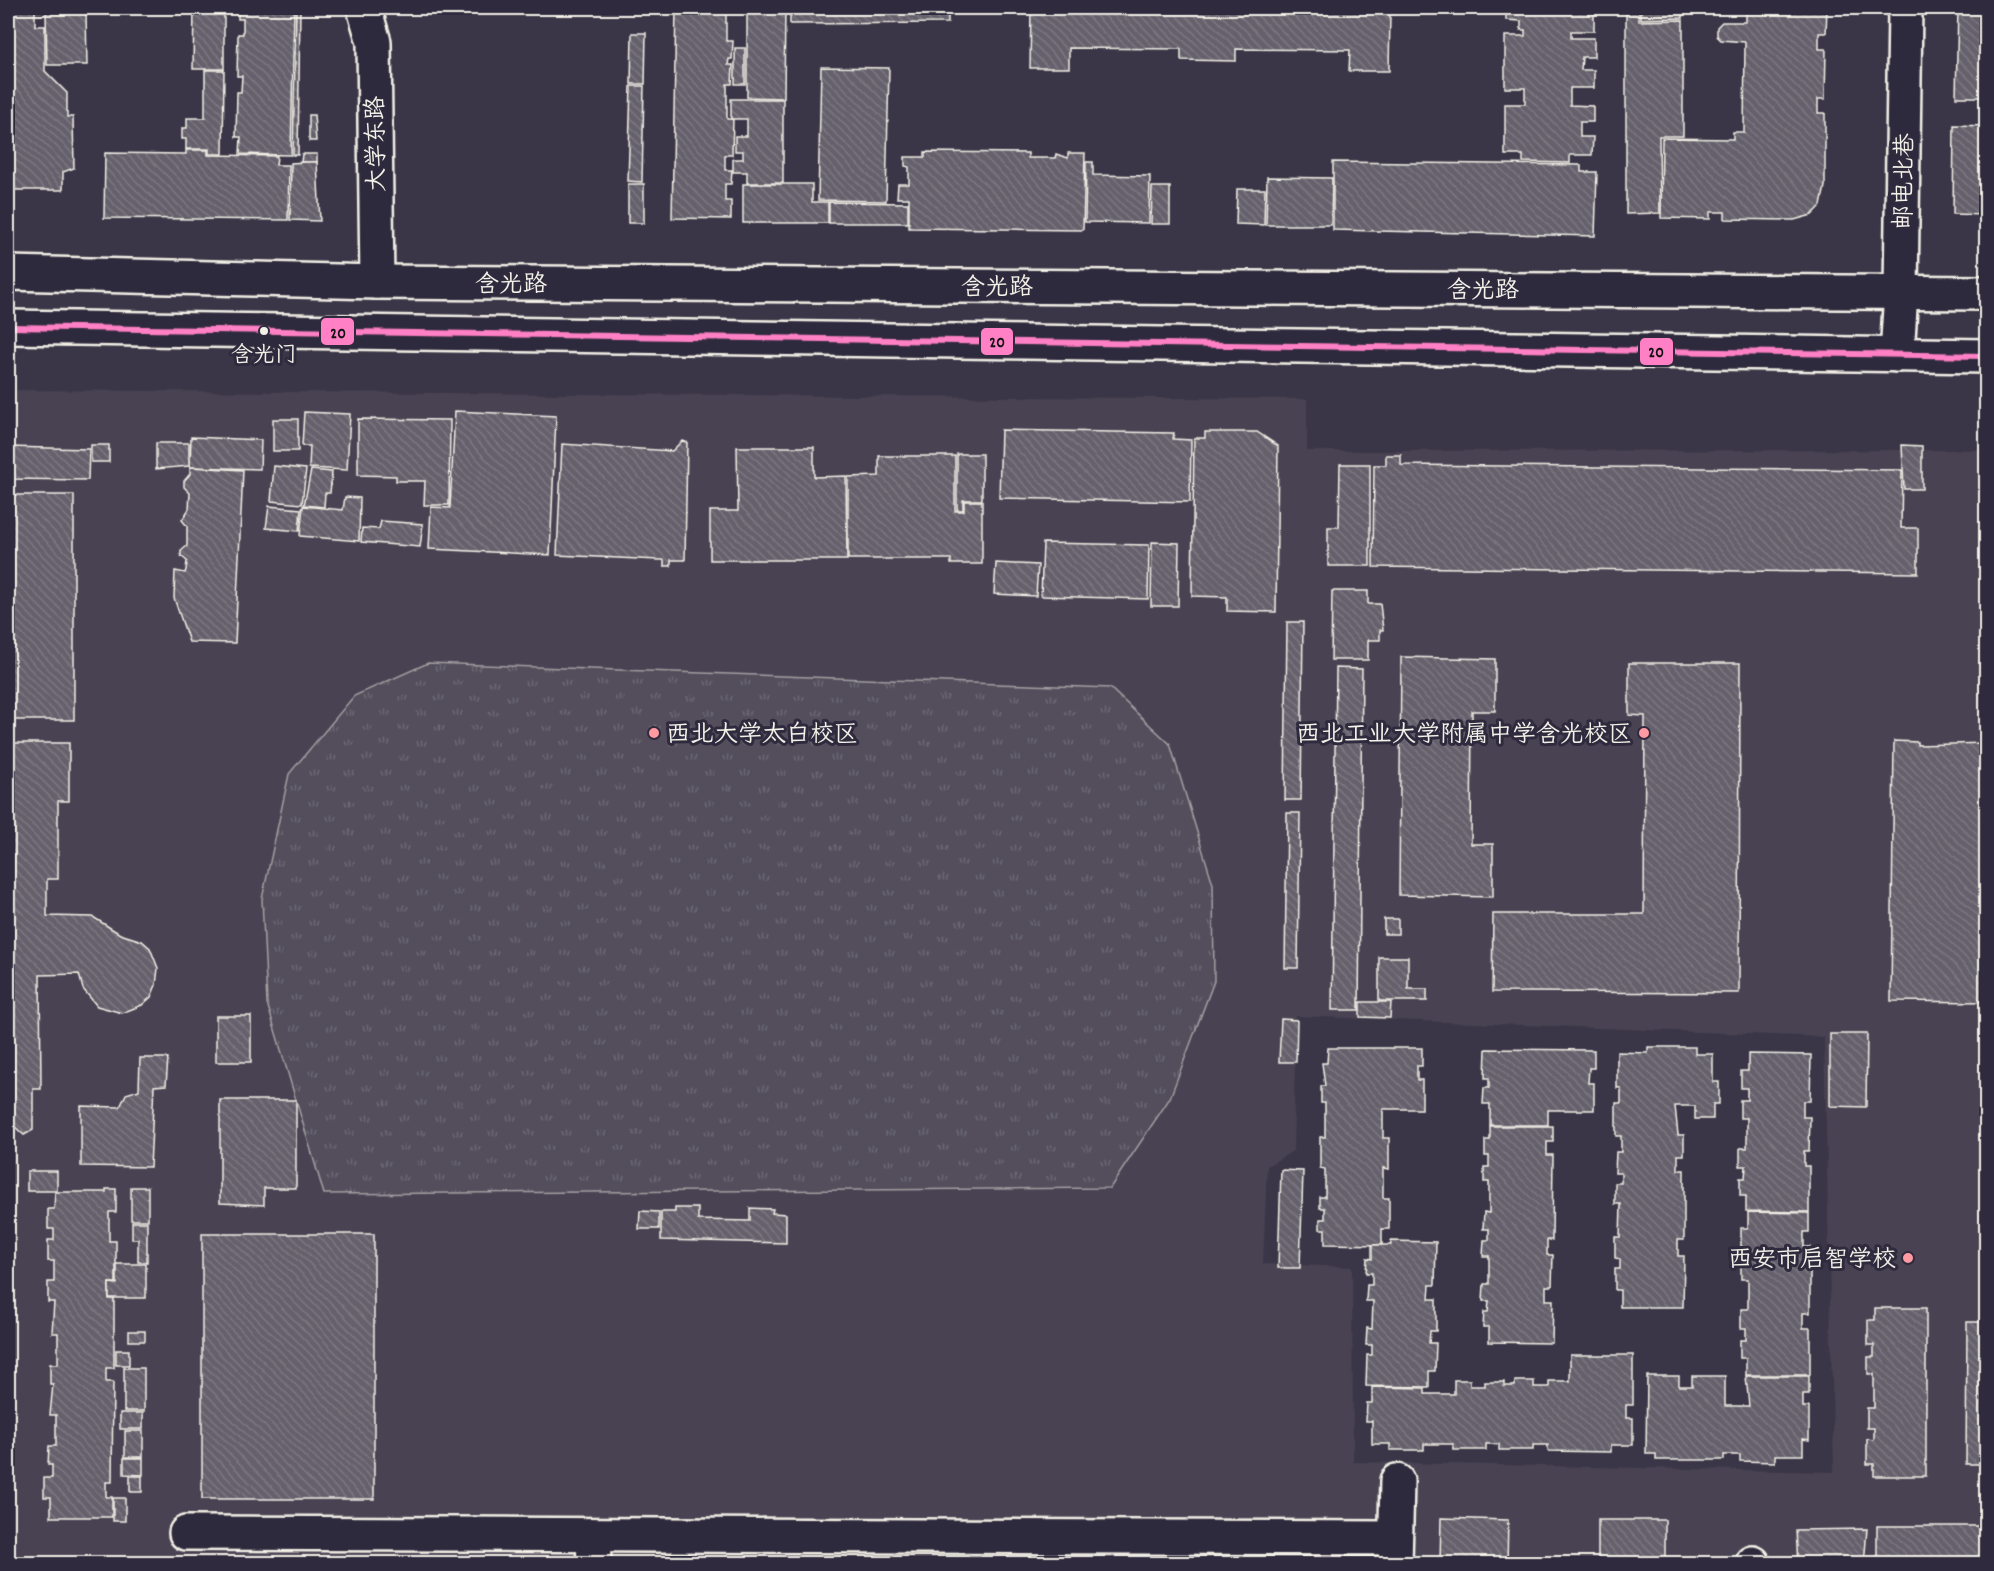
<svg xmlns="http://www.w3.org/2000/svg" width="1994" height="1571" font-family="Dekko,'LXGW WenKai TC',sans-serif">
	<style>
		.built { fill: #484352; fill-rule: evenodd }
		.grass { fill: url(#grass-tufts); stroke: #a4a0a2; stroke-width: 1.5 }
		.building { fill: url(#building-back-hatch); stroke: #f4f1e8; stroke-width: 1.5 }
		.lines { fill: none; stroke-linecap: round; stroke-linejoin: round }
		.minor-casing { stroke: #f4f1e8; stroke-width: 38 }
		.major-casing { stroke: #f4f1e8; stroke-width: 38 }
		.minor { stroke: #2f2a3d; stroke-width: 33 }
		.major { stroke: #2f2a3d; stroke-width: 33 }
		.bus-1-casing { stroke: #2f2a3d; stroke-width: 10 }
		.bus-1 { stroke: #ff80c5; stroke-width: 6 }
		.bus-dot { fill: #f4f1e8; stroke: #2f2a3d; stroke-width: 2 }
		.poi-dot { fill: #ff9aa2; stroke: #2f2a3d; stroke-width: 2 }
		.labels { text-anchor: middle; stroke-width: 6; stroke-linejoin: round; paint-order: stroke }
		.bus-label { font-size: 22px; fill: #f4f1e8; stroke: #2f2a3d }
		.street-label { font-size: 24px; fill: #f4f1e8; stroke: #2f2a3d }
		.poi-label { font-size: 24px; fill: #f4f1e8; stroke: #2f2a3d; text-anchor: end }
		.line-badge { stroke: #2f2a3d; stroke-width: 2 }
		.pale-badge-label { font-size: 16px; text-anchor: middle; font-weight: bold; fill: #111 }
	</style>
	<defs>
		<pattern id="grass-tufts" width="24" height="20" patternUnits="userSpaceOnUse" patternTransform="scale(1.5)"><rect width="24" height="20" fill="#534e5c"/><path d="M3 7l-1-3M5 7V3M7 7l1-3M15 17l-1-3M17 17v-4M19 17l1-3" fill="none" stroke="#6c6873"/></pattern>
		<pattern id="building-back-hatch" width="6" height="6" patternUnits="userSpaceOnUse" patternTransform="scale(1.5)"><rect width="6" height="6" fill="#65616c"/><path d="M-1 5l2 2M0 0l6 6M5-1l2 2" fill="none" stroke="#7c7881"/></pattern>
	</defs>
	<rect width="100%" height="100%" fill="#3b3647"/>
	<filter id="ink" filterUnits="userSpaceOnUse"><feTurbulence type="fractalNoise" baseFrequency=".0167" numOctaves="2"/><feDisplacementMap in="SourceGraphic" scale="12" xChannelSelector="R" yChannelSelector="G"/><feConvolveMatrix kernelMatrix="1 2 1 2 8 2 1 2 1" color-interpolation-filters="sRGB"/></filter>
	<g filter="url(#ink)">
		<path class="built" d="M8,390L1307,399V451L1986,450V1563L8,1564ZM1296,1016L1824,1037L1834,1472L1353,1462L1352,1267L1263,1264L1267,1166L1293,1151Z"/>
		<polygon class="grass" points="428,663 1110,688 1170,744 1213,884 1214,981 1170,1098 1110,1188 324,1194 267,1003 262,899 289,774 354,696"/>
		<g class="building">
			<polygon points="8,8 35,8 35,26 45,26 45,71 67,93 67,117 73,117 74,168 63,172 63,190 8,190"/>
			<rect x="37" y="8" width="49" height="3"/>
			<polygon points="194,8 224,8 224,69 193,69"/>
			<polygon points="238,8 294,8 291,155 240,154 241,137 236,137 237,92 241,92 242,76 237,76 238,34 243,34 243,19 238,19"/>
			<polygon points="296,8 300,8 298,155 293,155"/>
			<polygon points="676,8 726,8 726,41 733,41 732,59 729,59 728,65 733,65 732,84 727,84 727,119 733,119 732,155 725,155 725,170 732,170 731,184 725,184 725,201 731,201 731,219 672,218"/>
			<polygon points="747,8 785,8 784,98 747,97"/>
			<polygon points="790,8 948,8 948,23 790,24"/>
			<polygon points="1026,8 1394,8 1394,14 1390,14 1389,71 1349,71 1350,50 1236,49 1236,61 1181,60 1181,49 1069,48 1069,68 1030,68 1031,10 1026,10"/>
			<polygon points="1506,8 1594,8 1594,31 1571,31 1571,38 1594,38 1594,57 1582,57 1581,70 1594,70 1594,88 1570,88 1570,105 1593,106 1593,122 1580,122 1580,137 1593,137 1592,155 1570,155 1570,163 1523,162 1523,155 1505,155 1505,104 1525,104 1525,88 1505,88 1505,36 1525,36 1525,30 1521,30 1521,21 1506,20"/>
			<polygon points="1626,8 1639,8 1639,21 1683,20 1683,136 1659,136 1660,213 1626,214"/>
			<polygon points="1641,8 1683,8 1683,18 1641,19"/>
			<polygon points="1746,8 1827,8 1826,33 1819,33 1819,49 1826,49 1825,99 1818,99 1818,113 1825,113 1825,186 1821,206 1812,215 1794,220 1725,219 1725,212 1710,212 1710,219 1661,218 1662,138 1733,139 1733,132 1744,132 1745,42 1721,40 1717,36 1717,27 1722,22 1746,22"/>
			<polygon points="1958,8 1986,8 1986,97 1956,97"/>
			<polygon points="46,12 86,12 87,65 47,65"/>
			<polygon points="632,33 646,33 645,84 631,84"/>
			<rect x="735" y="48" width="10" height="36"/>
			<polygon points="821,67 889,68 886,201 818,200"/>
			<polygon points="205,70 224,70 223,154 209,154 209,149 186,149 186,139 182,139 182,128 187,128 187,118 205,118"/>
			<polygon points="631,86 644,86 642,182 628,181"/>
			<polygon points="731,99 783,99 783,183 747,183 747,172 733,172 733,159 743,159 743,151 735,151 735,136 747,136 747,119 731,119"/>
			<polygon points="309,115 314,115 316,141 309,141"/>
			<polygon points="1954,125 1986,126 1986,215 1953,214"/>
			<polygon points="186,150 208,150 208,155 277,156 276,165 289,165 288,220 104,218 105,153 186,154"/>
			<polygon points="925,152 1028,153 1028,158 1055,158 1056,154 1068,158 1068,153 1085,153 1083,230 909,228 909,198 897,198 898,184 909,184 909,167 905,166 905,157 925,157"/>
			<polygon points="302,154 317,154 317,162 301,162"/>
			<polygon points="306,162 317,162 320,221 290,220 291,163"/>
			<polygon points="1086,162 1093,162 1093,175 1150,176 1149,223 1085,222"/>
			<polygon points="1333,162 1581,165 1581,172 1597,172 1595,236 1333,230"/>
			<polygon points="1267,177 1332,178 1331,225 1266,225"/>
			<rect x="628" y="184" width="16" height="39"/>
			<polygon points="743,184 812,184 812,202 828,202 828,223 743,223"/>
			<polygon points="1152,187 1170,187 1170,224 1151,224"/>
			<polygon points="1237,189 1265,189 1264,225 1236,224"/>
			<polygon points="829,202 908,203 908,223 829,223"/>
			<polygon points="455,411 556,416 550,555 429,549 431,507 450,508"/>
			<polygon points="304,412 350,414 347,470 309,468 310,446 302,446"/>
			<rect x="273" y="419" width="25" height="32"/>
			<polygon points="358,419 450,420 449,505 424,505 425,481 396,481 396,476 358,475"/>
			<polygon points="1001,430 1174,433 1173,439 1191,440 1190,502 999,498"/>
			<polygon points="1205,432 1257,432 1278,446 1276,612 1227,611 1227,597 1192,596 1194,438 1205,438"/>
			<polygon points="191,437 261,440 260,469 190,467"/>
			<polygon points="682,441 687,442 685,560 671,560 671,566 664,566 664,560 659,560 557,555 562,444 672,451"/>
			<polygon points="156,443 189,443 189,466 156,469"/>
			<rect x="91" y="445" width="18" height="17"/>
			<polygon points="1902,445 1922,446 1922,489 1904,489"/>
			<polygon points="8,447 89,449 88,480 8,479"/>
			<polygon points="737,447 814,447 814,477 846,476 847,560 710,560 710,511 738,511"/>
			<polygon points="957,454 982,454 982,500 963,500 963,510 957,510"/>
			<polygon points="1386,455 1401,455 1401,465 1902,470 1901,528 1918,528 1918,573 1373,567 1374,465 1386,465"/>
			<polygon points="879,456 955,456 955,511 964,511 964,501 982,501 982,564 951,564 951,559 848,559 848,477 879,476"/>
			<polygon points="1340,464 1370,464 1370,566 1328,566 1328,527 1339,527"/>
			<polygon points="274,466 306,469 302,504 271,501"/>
			<polygon points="190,467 243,470 235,643 189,642 174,598 175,571 185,573 186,570 187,561 181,556 181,551 187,546 187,526 182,520 189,509 190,493 184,487 184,481 190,474"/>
			<polygon points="311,470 332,472 330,493 325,493 324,507 304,505"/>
			<rect x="8" y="495" width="66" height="225"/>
			<polygon points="345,497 360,498 359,541 300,536 303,506 343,510"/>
			<polygon points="269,506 301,509 299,531 266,528"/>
			<polygon points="381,521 423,524 420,547 361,542 362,528 379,529"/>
			<polygon points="1152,542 1179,543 1178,606 1151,606"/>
			<polygon points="1043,543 1149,545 1148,599 1041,596"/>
			<polygon points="996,563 1038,565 1036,596 994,594"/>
			<polygon points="1332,591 1368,591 1368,604 1380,604 1383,630 1380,630 1380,640 1368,640 1368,660 1331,660"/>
			<polygon points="1287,622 1303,622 1301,800 1285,800"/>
			<polygon points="1401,657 1495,659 1495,711 1472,711 1471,844 1493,844 1493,897 1399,895"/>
			<polygon points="1629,663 1740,663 1739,993 1492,992 1493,914 1644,914 1645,716 1629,715"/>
			<polygon points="1336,668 1362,669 1359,1010 1332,1010"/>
			<polygon points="1894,741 1918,742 1918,745 1986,743 1986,1002 1891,1001"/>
			<polygon points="8,743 69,743 69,801 58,801 58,879 47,879 47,916 93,917 120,934 142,941 150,948 158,968 156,985 151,997 142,1005 122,1013 97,1006 83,989 79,974 40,975 41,1089 33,1089 33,1130 24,1135 14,1126 13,1102 8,1102"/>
			<polygon points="1287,813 1300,813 1298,968 1285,968"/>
			<rect x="1384" y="919" width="14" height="15"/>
			<polygon points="1379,957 1408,957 1408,989 1427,989 1427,1001 1379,1001"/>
			<polygon points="1360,1002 1391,1002 1390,1018 1360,1017"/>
			<rect x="216" y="1016" width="35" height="46"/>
			<polygon points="1281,1019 1297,1020 1296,1062 1279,1062"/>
			<polygon points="1830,1034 1867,1034 1866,1107 1830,1106"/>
			<polygon points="1648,1047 1695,1047 1695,1054 1713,1054 1713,1082 1719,1082 1719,1104 1713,1104 1713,1119 1695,1119 1695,1106 1675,1106 1678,1135 1684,1135 1684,1155 1678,1155 1678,1170 1684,1170 1684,1240 1678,1240 1678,1256 1684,1256 1683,1307 1620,1307 1620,1290 1615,1290 1615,1269 1620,1269 1620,1259 1615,1258 1615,1237 1620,1237 1621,1204 1615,1204 1615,1183 1621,1183 1621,1173 1615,1173 1616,1152 1621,1152 1621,1136 1616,1136 1616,1103 1621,1103 1621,1088 1617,1088 1617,1052 1648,1053"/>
			<polygon points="1328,1048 1422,1048 1422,1066 1417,1066 1417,1080 1422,1080 1422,1109 1383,1109 1383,1138 1389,1138 1389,1169 1383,1168 1383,1198 1389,1198 1389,1229 1382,1229 1382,1245 1325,1244 1325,1229 1320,1229 1320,1219 1325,1219 1325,1208 1320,1208 1320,1197 1325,1197 1325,1169 1320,1168 1320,1137 1325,1137 1325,1103 1321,1103 1321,1086 1325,1086 1322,1063 1327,1063"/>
			<polygon points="1486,1049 1594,1050 1594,1068 1589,1068 1588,1083 1594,1083 1594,1110 1548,1110 1548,1125 1490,1125 1490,1104 1483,1104 1484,1088 1489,1088 1489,1078 1485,1078"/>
			<polygon points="1748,1054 1811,1055 1810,1101 1803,1101 1803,1117 1810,1117 1809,1151 1804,1151 1804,1166 1809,1166 1809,1212 1746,1211 1746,1196 1740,1196 1740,1178 1745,1178 1746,1166 1740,1166 1740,1148 1747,1148 1747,1118 1740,1118 1740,1100 1747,1100 1747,1088 1741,1088 1741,1071 1748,1071"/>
			<polygon points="140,1058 168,1058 166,1085 154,1086 150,1167 81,1166 81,1106 120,1107 126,1094 139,1090"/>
			<polygon points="220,1100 296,1100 296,1188 264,1188 264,1205 220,1203"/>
			<polygon points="1490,1126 1553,1126 1553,1142 1547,1142 1547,1155 1553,1155 1552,1240 1547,1240 1547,1255 1553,1255 1552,1286 1546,1286 1546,1300 1553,1300 1552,1343 1489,1342 1489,1327 1483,1327 1484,1312 1488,1312 1489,1301 1483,1301 1484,1284 1489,1284 1489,1256 1483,1256 1484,1240 1489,1240 1489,1229 1483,1229 1484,1212 1489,1213 1489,1182 1484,1182 1484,1167 1489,1167 1489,1156 1485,1156 1485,1140 1490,1140"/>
			<polygon points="1281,1170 1303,1171 1300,1268 1278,1268"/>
			<rect x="27" y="1171" width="30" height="20"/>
			<rect x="131" y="1187" width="17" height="33"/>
			<polygon points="106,1189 116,1189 116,1212 109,1212 109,1241 116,1241 116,1283 109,1283 109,1299 114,1299 114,1368 106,1368 106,1382 113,1382 112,1482 106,1482 106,1497 112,1497 112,1517 51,1517 51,1497 44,1497 44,1478 52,1478 52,1465 48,1465 49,1446 56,1446 56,1415 50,1415 53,1384 50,1384 50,1364 58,1364 58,1333 52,1333 54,1302 48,1302 48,1282 54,1282 54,1261 48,1261 48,1240 54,1240 54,1229 48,1229 48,1209 54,1209 55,1192 106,1192"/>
			<polygon points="675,1208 698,1208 698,1220 750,1221 750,1208 773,1209 772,1213 786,1214 786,1243 661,1240 661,1212 675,1212"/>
			<polygon points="640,1211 659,1212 659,1229 639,1229"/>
			<polygon points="1748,1212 1809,1213 1809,1232 1804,1232 1804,1247 1810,1247 1810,1313 1803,1313 1803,1328 1810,1328 1810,1375 1746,1375 1746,1358 1740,1358 1740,1340 1746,1340 1746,1328 1741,1328 1741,1309 1748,1309 1748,1279 1741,1279 1741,1259 1746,1259 1746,1247 1741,1247 1741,1228 1748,1228"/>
			<polygon points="132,1222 147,1222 147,1262 138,1262 138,1239 132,1239"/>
			<rect x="202" y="1234" width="172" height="265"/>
			<polygon points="1391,1241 1436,1242 1435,1285 1430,1285 1429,1299 1436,1299 1436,1331 1430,1331 1429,1343 1436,1343 1435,1371 1429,1371 1429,1387 1366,1386 1367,1355 1372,1355 1372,1345 1366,1345 1367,1328 1372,1329 1373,1301 1366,1301 1367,1285 1372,1285 1372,1273 1366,1273 1367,1258 1372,1259 1372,1245 1391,1245"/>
			<polygon points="117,1264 146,1264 146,1298 109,1298 109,1283 117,1284"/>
			<polygon points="1875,1308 1926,1308 1926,1476 1874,1476 1874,1464 1867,1464 1867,1439 1874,1440 1874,1428 1867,1428 1867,1408 1874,1408 1874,1374 1868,1374 1868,1357 1874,1357 1874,1345 1868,1345 1868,1320 1875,1320"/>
			<polygon points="1967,1322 1986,1322 1986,1464 1966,1464"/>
			<rect x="129" y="1331" width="16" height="10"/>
			<rect x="116" y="1350" width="13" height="15"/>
			<polygon points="1570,1355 1633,1355 1633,1405 1626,1405 1626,1418 1633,1418 1633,1445 1611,1445 1611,1452 1548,1451 1548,1445 1533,1445 1533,1450 1499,1450 1499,1444 1486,1444 1486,1450 1453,1450 1453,1444 1424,1444 1424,1450 1390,1450 1390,1444 1372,1444 1372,1421 1366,1421 1367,1403 1372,1403 1372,1387 1425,1388 1425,1394 1454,1394 1454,1380 1470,1380 1470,1386 1485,1386 1485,1382 1504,1382 1504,1386 1515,1386 1515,1381 1534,1381 1534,1387 1549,1387 1549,1381 1570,1381"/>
			<rect x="124" y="1368" width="20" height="43"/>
			<polygon points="1647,1376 1679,1376 1679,1386 1692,1386 1692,1376 1725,1376 1725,1406 1749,1406 1746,1376 1809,1376 1809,1394 1803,1394 1803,1407 1809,1407 1809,1440 1803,1439 1803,1455 1775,1455 1775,1462 1740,1461 1740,1455 1724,1455 1724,1460 1656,1460 1656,1454 1646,1454"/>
			<rect x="120" y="1413" width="23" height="16"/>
			<rect x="125" y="1431" width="18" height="26"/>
			<polygon points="124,1458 143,1458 143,1475 124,1474"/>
			<rect x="130" y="1476" width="12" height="16"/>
			<rect x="113" y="1498" width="12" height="23"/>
			<polygon points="1441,1518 1508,1520 1507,1564 1440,1564"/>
			<rect x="1598" y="1520" width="67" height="44"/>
			<polygon points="1983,1524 1986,1524 1986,1564 1984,1564"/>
			<polygon points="1877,1526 1982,1526 1983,1564 1877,1564"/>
			<polygon points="1867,1529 1864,1564 1798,1564 1796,1530"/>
		</g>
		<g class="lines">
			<defs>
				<g id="minor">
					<polyline points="364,8 374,42 377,282"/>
					<polyline points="1897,355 1901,292 1905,8"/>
					<polyline points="186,1533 1395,1538"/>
					<polyline points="593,1535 594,1564"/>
					<polyline points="1753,1563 1753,1564"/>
					<polyline points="1395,1564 1397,1481"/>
				</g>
				<g id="major">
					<polyline points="8,273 377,282 1986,293"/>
					<polyline points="8,327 1986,356"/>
				</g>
			</defs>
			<use href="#minor" class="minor-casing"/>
			<use href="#major" class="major-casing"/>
			<use href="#minor" class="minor"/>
			<use href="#major" class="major"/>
			<defs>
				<polyline id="bus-1" points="8,327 1986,356"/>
			</defs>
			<use href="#bus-1" class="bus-1-casing"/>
			<use href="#bus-1" class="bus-1"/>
		</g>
	</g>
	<circle class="bus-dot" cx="264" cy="331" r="5"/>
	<g class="poi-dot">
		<circle cx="654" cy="733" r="6"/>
		<circle cx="1644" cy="733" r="6"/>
		<circle cx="1908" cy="1258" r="6"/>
	</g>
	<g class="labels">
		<g class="bus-label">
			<text x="264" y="361">含光门</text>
		</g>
		<g class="street-label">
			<text transform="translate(375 144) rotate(-91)" y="8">大学东路</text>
			<text transform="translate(1903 181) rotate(-89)" y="8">邮电北巷</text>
			<text x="511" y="291">含光路</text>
			<text x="997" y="294">含光路</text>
			<text x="1483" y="297">含光路</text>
		</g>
		<g class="poi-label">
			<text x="666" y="741" text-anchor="start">西北大学太白校区</text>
			<text x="1632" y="741">西北工业大学附属中学含光校区</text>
			<text x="1896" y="1266">西安市启智学校</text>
		</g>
	</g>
	<g class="line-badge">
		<rect x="320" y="317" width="35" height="29" rx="6" fill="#ff80c5"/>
		<rect x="980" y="327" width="34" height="29" rx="6" fill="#ff80c5"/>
		<rect x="1639" y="337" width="35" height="29" rx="6" fill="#ff80c5"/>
	</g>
	<g class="pale-badge-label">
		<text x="338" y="338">20</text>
		<text x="997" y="347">20</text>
		<text x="1656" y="357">20</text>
	</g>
	<rect width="1994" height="1571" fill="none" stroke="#2f2a3d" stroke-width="30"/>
	<rect x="15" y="15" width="1964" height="1541" fill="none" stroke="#f4f1e8" stroke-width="2" filter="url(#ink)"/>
</svg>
